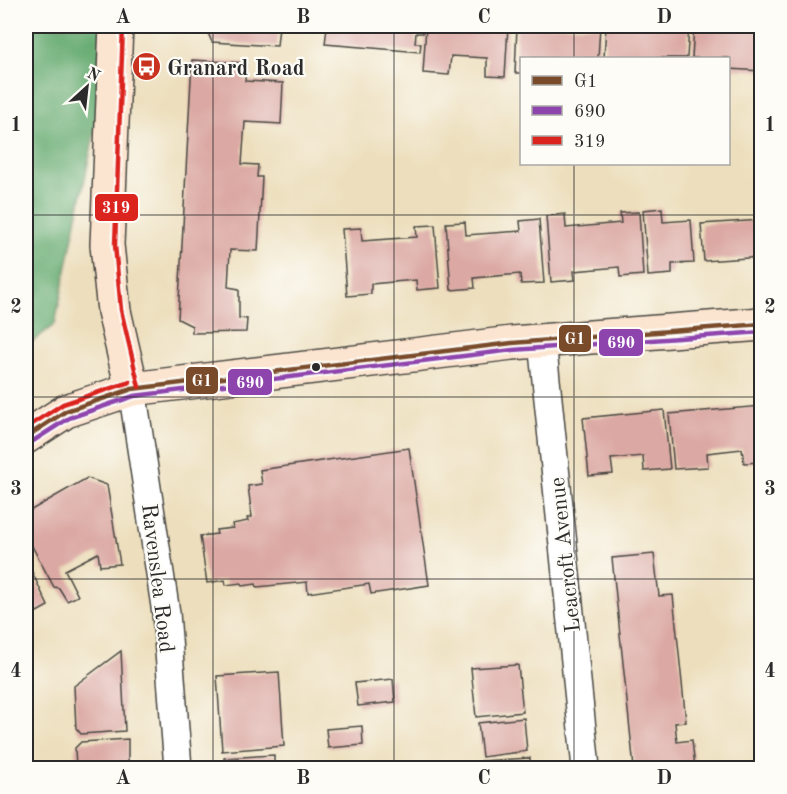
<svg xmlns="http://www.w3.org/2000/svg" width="787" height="794" font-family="'Old Standard TT',serif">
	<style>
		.forest { fill: #67ac72; stroke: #496c4e; stroke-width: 1.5 }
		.building { fill: #dba8a3 }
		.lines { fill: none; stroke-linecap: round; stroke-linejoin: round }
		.street-casing { stroke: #484641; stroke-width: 30 }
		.secondary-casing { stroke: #484641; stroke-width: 36 }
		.street { stroke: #fff; stroke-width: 27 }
		.secondary { stroke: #fce5d0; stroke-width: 33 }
		.bus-1-casing { stroke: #fdfcf7; stroke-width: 9 }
		.bus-2-casing { stroke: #fdfcf7; stroke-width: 9 }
		.bus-3-casing { stroke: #fdfcf7; stroke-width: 9 }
		.bus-1 { stroke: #7a4b2a; stroke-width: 4.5 }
		.bus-2 { stroke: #8e44ad; stroke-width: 4.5 }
		.bus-3 { stroke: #dc241f; stroke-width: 4.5 }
		.grid { fill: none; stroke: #2b2b2b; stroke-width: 1.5; stroke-opacity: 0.55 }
		.bus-dot { fill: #2b2b2b; stroke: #fdfcf7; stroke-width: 2 }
		.labels { text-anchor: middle; stroke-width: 4.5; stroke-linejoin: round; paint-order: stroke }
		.poi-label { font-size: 22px; font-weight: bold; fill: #2b2b2b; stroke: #fdfcf7; text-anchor: start }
		.street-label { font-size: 22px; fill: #2b2b2b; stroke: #fdfcf7 }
		.line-badge { stroke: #fdfcf7; stroke-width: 2 }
		.badge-label { font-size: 16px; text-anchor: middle; font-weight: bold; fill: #fff }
		.neatline { fill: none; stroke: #2b2b2b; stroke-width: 2 }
		.grid-label { font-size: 20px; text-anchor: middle; font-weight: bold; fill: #2b2b2b }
	</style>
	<rect width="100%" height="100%" fill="#fdfcf7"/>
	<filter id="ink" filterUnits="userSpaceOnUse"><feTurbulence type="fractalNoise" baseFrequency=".0167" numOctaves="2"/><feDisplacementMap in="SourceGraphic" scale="12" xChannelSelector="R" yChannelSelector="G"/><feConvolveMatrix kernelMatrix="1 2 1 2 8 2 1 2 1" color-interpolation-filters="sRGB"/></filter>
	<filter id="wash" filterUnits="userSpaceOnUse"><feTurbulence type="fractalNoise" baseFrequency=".008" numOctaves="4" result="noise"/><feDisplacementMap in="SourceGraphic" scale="24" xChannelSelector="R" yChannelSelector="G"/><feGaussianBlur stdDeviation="1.35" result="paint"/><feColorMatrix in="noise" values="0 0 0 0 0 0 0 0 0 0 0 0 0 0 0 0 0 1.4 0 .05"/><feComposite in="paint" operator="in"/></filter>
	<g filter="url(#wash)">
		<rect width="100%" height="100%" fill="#eddfbd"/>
		<polygon class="forest" points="26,26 101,26 100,105 55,324 26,347"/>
		<g id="blocks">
			<g class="building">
				<polygon points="209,26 279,26 277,46 212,42 208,33"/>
				<polygon points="337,26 423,26 423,33 416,33 415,43 421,43 420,52 325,44 327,27 337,28"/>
				<polygon points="426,26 508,26 505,77 487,76 487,58 451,56 449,75 423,73"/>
				<polygon points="517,26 600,26 598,58 522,58 522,73 515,73"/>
				<polygon points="606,26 689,26 687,58 604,58"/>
				<polygon points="694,26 757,30 757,26 762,26 762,71 729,69 729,58 692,58"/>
				<polygon points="192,60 246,63 245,81 283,83 281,124 245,122 242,164 258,165 257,177 262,177 258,251 230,250 228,287 239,289 239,318 247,319 246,332 192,333 192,326 178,319"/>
				<polygon points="662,208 663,222 691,220 694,263 672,264 672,274 648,276 643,210"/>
				<polygon points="639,212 643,275 620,277 619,267 574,271 575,280 551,282 546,216 565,214 566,228 621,223 620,213"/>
				<polygon points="539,219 544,283 521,284 520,274 474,278 475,288 451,290 446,223 465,222 466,235 521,231 520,221"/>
				<polygon points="762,220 762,257 704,261 701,224"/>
				<polygon points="435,225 440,288 417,290 416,280 393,282 371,284 371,294 347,296 342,229 361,228 362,241 417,237 416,226"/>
				<polygon points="762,406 762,462 744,463 742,449 707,453 708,467 674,469 669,414"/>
				<polygon points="664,410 670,469 644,471 643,456 611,459 613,474 589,476 583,418"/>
				<polygon points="409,448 429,585 371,594 369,584 308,593 307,582 257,587 256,584 242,586 241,583 226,585 225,580 207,583 200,536 217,534 216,530 233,528 232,524 248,521 247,518 252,517 248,486 262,484 260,470"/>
				<polygon points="87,478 107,485 120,564 100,566 98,553 65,570 78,596 67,601 59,588 54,587 26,535 26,513"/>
				<polygon points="654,554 659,596 673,595 686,722 675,723 677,742 692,740 695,768 634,768 612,558"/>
				<polygon points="26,559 48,606 37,612 26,597"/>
				<polygon points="121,651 125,731 81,734 76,728 74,686"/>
				<polygon points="518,665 523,712 476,717 471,668"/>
				<polygon points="279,672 284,746 222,751 217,676"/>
				<polygon points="393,679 395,702 358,706 355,683"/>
				<polygon points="524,718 527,751 482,757 478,723"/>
				<polygon points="362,726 363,745 328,748 326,729"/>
				<polygon points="128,739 128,768 76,768 75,748 81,742"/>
				<polygon points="274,755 274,768 224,768 224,758"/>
				<polygon points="530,758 531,768 482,768 481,761"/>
			</g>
		</g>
	</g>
	<g filter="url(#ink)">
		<use href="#blocks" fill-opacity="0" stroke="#484641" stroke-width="1.5"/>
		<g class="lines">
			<defs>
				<g id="street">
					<polyline points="542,341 586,768"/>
					<polyline points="132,389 166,613 178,768"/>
				</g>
				<g id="secondary">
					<polyline points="116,26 107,245 114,311 132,389"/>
					<polyline points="26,437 66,411 132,389 512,343 762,324"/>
				</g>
			</defs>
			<use href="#street" class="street-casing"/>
			<use href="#secondary" class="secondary-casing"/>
			<use href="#street" class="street"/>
			<use href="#secondary" class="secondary"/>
			<defs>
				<polyline id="bus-1" points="26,437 66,411 132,389 512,343 762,324"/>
				<polyline id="bus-2" points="30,443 69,418 134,396 513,350 762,332"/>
				<g id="bus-3">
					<polyline points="123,26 115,245 121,310 139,387"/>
					<polyline points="26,428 63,404 130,382"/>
				</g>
			</defs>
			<use href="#bus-1" class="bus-1-casing"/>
			<use href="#bus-2" class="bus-2-casing"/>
			<use href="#bus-3" class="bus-3-casing"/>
			<use href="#bus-1" class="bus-1"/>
			<use href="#bus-2" class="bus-2"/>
			<use href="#bus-3" class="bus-3"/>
		</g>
	</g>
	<path class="grid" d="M213,26V768M394,26V768M574,26V58M574,164V768M26,215H762M26,397H762M26,579H762"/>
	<defs>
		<symbol id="bus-disc" viewBox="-11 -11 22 22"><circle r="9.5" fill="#c8321e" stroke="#fdfcf7"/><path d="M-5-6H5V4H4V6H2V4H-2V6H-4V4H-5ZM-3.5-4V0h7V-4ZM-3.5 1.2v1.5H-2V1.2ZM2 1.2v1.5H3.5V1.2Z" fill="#fff"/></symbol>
	</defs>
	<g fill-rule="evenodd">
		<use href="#bus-disc" x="130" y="50" width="33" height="33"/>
	</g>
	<circle class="bus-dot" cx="316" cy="367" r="5"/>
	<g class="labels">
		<g class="poi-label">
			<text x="167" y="75">Granard Road</text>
		</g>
		<g class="street-label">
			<text transform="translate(564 555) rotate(-96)" y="8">Leacroft Avenue</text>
			<text transform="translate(159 578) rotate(83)" y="8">Ravenslea Road</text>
		</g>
	</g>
	<g class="line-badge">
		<rect x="94" y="193" width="45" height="29" rx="6" fill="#dc241f"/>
		<rect x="558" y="324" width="34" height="29" rx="6" fill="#7a4b2a"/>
		<rect x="598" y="328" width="46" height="29" rx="6" fill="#8e44ad"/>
		<rect x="185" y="366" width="34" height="29" rx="6" fill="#7a4b2a"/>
		<rect x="227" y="368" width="46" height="28" rx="6" fill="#8e44ad"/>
	</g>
	<g class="badge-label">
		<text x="116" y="213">319</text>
		<text x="575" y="344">G1</text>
		<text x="621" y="348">690</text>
		<text x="202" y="386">G1</text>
		<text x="250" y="388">690</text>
	</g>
	<rect width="787" height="794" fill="none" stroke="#fdfcf7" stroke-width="66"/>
	<rect x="520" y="57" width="210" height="108" fill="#fdfcf7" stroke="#a9a8a5" stroke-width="1.5"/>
	<rect x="532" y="76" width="30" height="9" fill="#7a4b2a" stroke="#a9a8a5" stroke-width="1.5"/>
	<text x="574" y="87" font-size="18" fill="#2b2b2b">G1</text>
	<rect x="532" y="106" width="30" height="9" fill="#8e44ad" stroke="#a9a8a5" stroke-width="1.5"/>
	<text x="574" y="117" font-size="18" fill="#2b2b2b">690</text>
	<rect x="532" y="136" width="30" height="9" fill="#dc241f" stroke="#a9a8a5" stroke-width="1.5"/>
	<text x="574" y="147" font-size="18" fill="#2b2b2b">319</text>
	<g transform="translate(87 87) rotate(27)" stroke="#fdfcf7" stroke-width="4.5" paint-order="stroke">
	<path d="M0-4.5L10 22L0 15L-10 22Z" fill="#2b2b2b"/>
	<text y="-9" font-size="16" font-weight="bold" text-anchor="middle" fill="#2b2b2b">N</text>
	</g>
	<rect x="33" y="33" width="721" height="728" class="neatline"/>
	<g class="grid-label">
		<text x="123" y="23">A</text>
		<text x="303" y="23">B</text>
		<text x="484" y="23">C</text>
		<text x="664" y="23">D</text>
		<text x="16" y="131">1</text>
		<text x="770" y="131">1</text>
		<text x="16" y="313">2</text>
		<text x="770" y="313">2</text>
		<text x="16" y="495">3</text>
		<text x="770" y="495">3</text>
		<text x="16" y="677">4</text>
		<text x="770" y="677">4</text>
		<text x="123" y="784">A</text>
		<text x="303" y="784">B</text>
		<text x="484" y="784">C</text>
		<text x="664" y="784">D</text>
	</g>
</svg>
